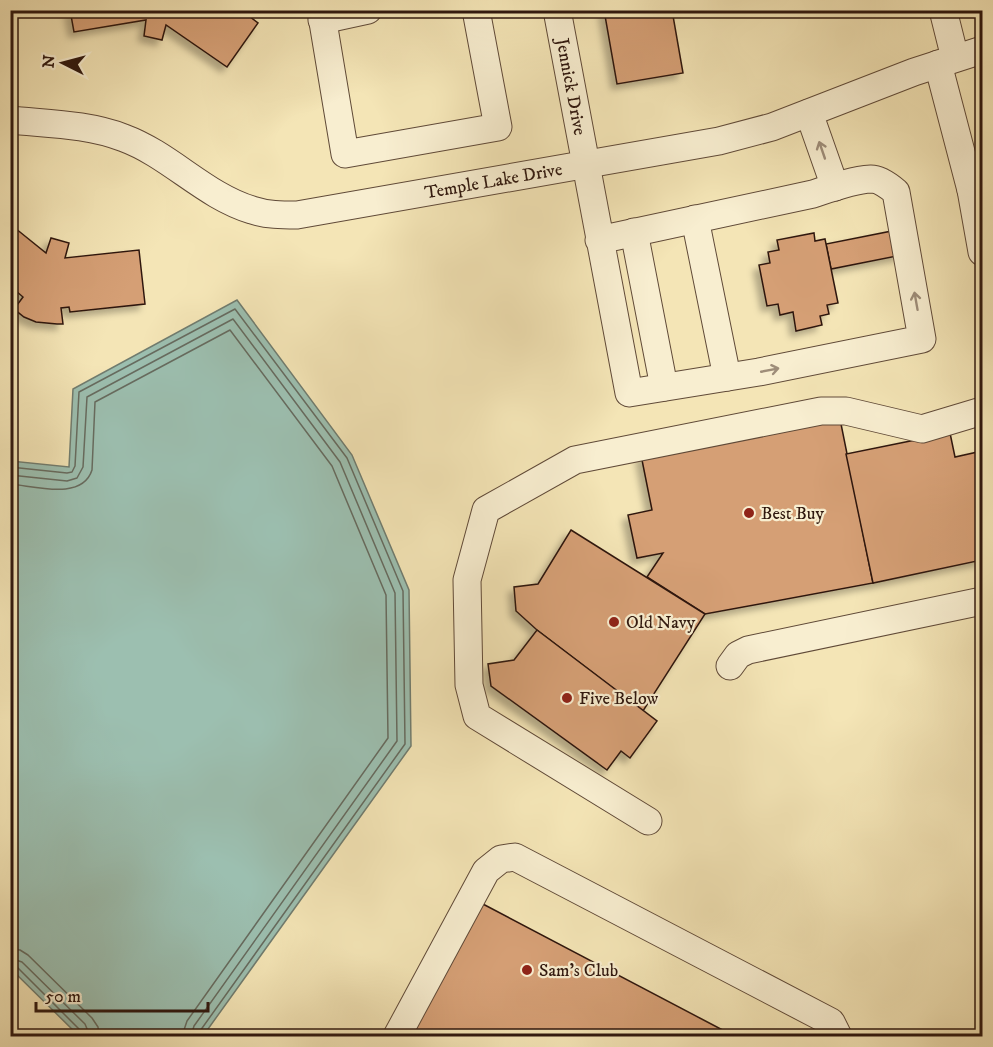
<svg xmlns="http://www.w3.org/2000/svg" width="993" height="1047" font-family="'IM FELL DW Pica',serif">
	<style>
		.water { fill: #9cbfb0; stroke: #707c6f; stroke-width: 1.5 }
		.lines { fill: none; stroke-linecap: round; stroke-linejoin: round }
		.shore { stroke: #666b5f; stroke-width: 1.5 }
		.building { fill: #d59f75; stroke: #2f170e; stroke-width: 1.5; filter: url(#shadow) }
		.minor-casing { stroke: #604a38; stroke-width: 29 }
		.minor { stroke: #f8eed0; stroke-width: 27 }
		.oneway { stroke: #9e8d79 }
		.poi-dot { fill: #8f2418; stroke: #f8eed0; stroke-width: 2 }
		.labels { text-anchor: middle; stroke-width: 4.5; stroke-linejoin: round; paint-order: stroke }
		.street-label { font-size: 18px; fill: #2f170e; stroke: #f8eed0 }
		.poi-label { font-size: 18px; fill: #2f170e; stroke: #f8eed0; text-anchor: start }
	</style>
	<defs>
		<filter id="shadow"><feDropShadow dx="-5.5" dy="5.5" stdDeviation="3" flood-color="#0004"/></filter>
	</defs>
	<rect width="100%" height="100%" fill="#f4e5b6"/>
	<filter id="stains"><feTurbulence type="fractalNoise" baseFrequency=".00333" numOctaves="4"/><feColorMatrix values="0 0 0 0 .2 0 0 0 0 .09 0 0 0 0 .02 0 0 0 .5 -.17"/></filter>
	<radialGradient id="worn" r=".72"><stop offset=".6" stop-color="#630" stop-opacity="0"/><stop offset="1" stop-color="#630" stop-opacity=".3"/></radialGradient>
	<polygon class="water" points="237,300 352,455 409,590 411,746 203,1036 79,1036 11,969 11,461 69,467 73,389"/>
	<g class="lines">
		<g class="shore">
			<polyline points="10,467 67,473 72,472 75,466 79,392 235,309 347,458 403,591 405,744 200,1031 199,1036"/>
			<polyline points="10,475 67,481 77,478 83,467 87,397 233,319 340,462 395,593 397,741 194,1026 191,1036"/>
			<path d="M10,484C35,486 82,501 92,470L95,402L230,330L332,466L386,595L388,738L187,1021L182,1036"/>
			<polyline points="10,949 20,950 28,955 92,1018 98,1027 99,1036"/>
			<polyline points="10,958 22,962 85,1024 90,1036"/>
			<polyline points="10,965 17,967 80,1030 82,1036"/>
		</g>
	</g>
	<g class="building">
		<polygon points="70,10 241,10 258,23 227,67 166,25 162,40 144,36 146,20 74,32"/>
		<polygon points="604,10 672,10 683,73 617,84"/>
		<polygon points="10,224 46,253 51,238 69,243 65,258 139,250 145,304 70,312 69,307 61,308 63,324 57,324 36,322 24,317 14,309 23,297 16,291 12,296 10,294"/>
		<polygon points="897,230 902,255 831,269 826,244"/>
		<polygon points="814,233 815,241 825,239 838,303 827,305 829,314 820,316 822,325 796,331 793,312 780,315 778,304 767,306 759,265 770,263 768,252 779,250 777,240"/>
		<polygon points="839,414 873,583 705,614 647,577 663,553 637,558 628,515 652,510 641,455"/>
		<polygon points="950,433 955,457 982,451 982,560 873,583 846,454"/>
		<polygon points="571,530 705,614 643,711 537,630 516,611 514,587 538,584"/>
		<polygon points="537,630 657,721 630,758 621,751 607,770 491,686 488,664 514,660"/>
		<polygon points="481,903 734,1036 412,1036"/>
	</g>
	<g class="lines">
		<defs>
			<g id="minor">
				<polyline points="321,10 345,154 498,127 476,10"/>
				<path id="s1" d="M557,10L629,393L759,372L922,339L896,192C889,186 880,179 871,179C852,180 831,188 813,194L599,240"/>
				<polyline points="943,10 955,58"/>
				<polyline points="322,20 368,10"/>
				<polyline points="938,64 971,190 982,194"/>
				<polyline points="809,113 835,187"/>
				<path id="s2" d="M10,120C49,124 88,124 124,138C170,155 205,196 252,210C267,215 282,215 297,215L719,141L772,127L914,72L982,50"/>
				<polyline points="971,190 982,252"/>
				<polyline points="695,219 727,377"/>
				<polyline points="634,232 664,387"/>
				<polyline points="730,666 738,655 748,650 982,601"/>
				<polyline points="648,821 477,716 469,685 467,580 486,510 575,460 821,411 846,411 922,429 982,411"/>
				<polyline points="397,1036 486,871 501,859 515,857 831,1022 838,1036"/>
			</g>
		</defs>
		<use href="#minor" class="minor-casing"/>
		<use href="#minor" class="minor"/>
	</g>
	<defs><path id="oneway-shaft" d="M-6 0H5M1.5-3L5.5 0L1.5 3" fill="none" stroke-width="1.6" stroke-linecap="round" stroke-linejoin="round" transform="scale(1.5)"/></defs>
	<g class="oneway">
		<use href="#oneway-shaft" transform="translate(822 150) rotate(-109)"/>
		<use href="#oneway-shaft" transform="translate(916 301) rotate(-100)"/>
		<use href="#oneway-shaft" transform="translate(770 370) rotate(-11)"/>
	</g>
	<g class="poi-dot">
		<circle cx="749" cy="513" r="6"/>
		<circle cx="614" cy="622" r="6"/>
		<circle cx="567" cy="698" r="6"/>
		<circle cx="527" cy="970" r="6"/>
	</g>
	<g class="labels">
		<g class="street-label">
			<text dy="6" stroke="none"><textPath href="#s1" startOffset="78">Jennick Drive</textPath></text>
			<text dy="6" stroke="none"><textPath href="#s2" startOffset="508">Temple Lake Drive</textPath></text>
		</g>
		<g class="poi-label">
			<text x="761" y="519">Best Buy</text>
			<text x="626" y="628">Old Navy</text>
			<text x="579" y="704">Five Below</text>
			<text x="539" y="976">Sam's Club</text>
		</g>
	</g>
	<rect width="993" height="1047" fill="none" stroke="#f4e5b6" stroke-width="36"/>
	<rect x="12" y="12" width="969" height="1023" fill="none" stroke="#2f170e" stroke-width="3"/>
	<rect x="18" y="18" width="957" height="1011" fill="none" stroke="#2f170e" stroke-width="1.5"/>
	<g transform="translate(63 63) rotate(276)" stroke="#f8eed0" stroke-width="4.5" paint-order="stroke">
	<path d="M0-4.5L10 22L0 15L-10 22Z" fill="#2f170e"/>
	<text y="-9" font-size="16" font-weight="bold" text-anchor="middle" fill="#2f170e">N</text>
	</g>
	<path d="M36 1002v9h172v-9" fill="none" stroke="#2f170e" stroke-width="3"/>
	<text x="45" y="1002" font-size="18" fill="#2f170e" stroke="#f8eed0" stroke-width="4.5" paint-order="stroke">50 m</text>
	<rect width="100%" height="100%" filter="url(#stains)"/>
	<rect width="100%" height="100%" fill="url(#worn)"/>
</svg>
